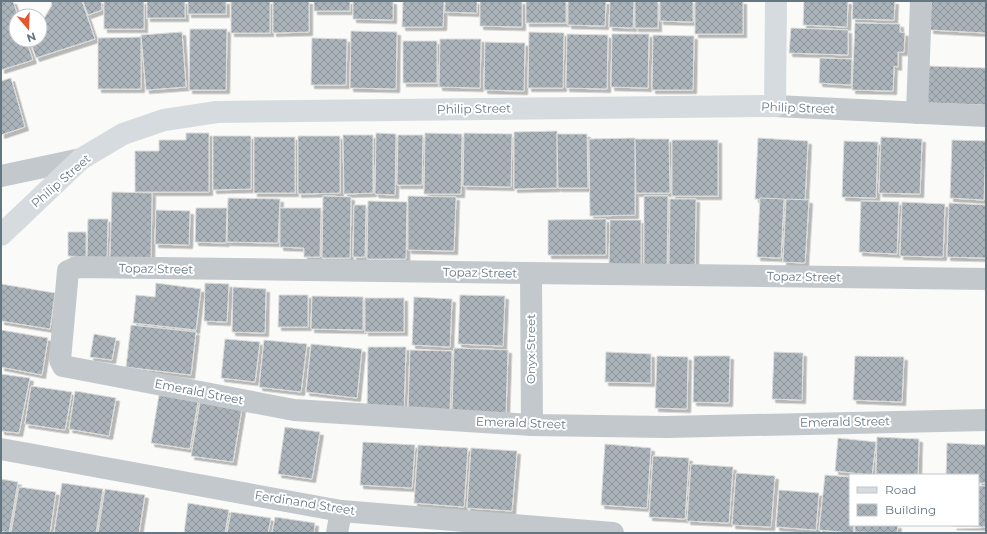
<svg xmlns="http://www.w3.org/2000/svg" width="987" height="534" font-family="Montserrat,sans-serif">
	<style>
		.building { fill: url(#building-cross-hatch); stroke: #dcdcda; filter: url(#shadow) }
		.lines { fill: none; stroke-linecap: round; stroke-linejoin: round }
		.street { stroke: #c3c8cc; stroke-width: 22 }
		.secondary { stroke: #d6dbdf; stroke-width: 22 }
		.labels { text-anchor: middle; stroke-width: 4; stroke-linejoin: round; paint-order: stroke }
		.street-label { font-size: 12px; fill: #657683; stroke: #fff }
	</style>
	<defs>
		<pattern id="building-cross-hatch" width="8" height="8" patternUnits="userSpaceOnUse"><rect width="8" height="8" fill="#aab3b9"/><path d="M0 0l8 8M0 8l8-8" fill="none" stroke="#8e969c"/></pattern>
		<filter id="shadow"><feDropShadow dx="3.5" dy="3.5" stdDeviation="0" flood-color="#0004"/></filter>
	</defs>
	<rect width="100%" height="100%" fill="#fafaf8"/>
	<g class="building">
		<polygon points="1,1 13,1 18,16 16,16 16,40 26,40 33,60 1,70"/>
		<polygon points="51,1 82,1 95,39 36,58 30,40 40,40 40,25 52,5"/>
		<polygon points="83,1 101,1 102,10 88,15"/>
		<rect x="104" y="1" width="40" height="28"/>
		<rect x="147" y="1" width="38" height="17"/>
		<rect x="188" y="1" width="38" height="13"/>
		<rect x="231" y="1" width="39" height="32"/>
		<polygon points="273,1 309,1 309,32 273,33"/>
		<rect x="314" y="1" width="36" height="10"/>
		<polygon points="353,1 393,1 393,20 353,19"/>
		<polygon points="403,1 444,1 443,27 402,27"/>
		<polygon points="445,1 477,1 477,13 445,12"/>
		<polygon points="480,1 522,1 522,27 480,26"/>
		<rect x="526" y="1" width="40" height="22"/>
		<polygon points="568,1 606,1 605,26 568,25"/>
		<polygon points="610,1 634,1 633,28 609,27"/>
		<rect x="635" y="1" width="23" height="27"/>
		<polygon points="660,1 693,1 693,22 660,21"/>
		<rect x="695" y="1" width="48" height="33"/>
		<polygon points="804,1 848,1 847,27 803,25"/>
		<polygon points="853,1 895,1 894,20 852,19"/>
		<polygon points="931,1 986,1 986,33 930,30"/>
		<polygon points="855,23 900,24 900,32 905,33 904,52 898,52 898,67 894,66 893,91 852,90"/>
		<polygon points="791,28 848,30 848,55 789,53"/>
		<polygon points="190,29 227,29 226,90 189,90"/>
		<polygon points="351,31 397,32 396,89 350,88"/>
		<polygon points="182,32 186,87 146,90 141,35"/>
		<polygon points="529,32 564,33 563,88 528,88"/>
		<polygon points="567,34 608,35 607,89 566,88"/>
		<polygon points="612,34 649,34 648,88 611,87"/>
		<polygon points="653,35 694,36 693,90 652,90"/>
		<polygon points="141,37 141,89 98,89 98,38"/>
		<polygon points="312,38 347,39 346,85 311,85"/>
		<polygon points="440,39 481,39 480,88 439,87"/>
		<rect x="403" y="41" width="34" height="42"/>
		<polygon points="485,42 525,43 524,91 484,90"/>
		<polygon points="820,58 852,59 851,85 819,83"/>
		<polygon points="929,66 986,68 986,105 927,103"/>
		<polygon points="11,78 25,127 1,135 1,81"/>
		<polygon points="557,131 557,188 514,189 514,132"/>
		<polygon points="186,133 209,133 209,192 135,192 135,151 159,151 159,140 186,140"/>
		<polygon points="376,133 396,134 395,195 375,194"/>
		<polygon points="425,133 462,134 461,194 424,194"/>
		<polygon points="464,133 512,134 511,187 463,186"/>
		<polygon points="557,134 587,134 588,188 558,188"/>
		<polygon points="343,135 373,135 373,193 344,194"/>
		<polygon points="398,135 423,135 422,185 397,185"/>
		<polygon points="213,136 251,136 251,189 213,190"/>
		<polygon points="298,136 340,136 340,193 298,194"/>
		<rect x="254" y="137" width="41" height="56"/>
		<polygon points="881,137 922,139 920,194 879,193"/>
		<polygon points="635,138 635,215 590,216 589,139"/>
		<polygon points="758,138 808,141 805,200 755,199"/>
		<polygon points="635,139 669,139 670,193 636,193"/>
		<rect x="672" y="140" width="46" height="56"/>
		<polygon points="952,140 986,141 984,200 950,198"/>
		<polygon points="844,141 878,142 876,198 842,197"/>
		<polygon points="112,192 152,193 151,259 110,258"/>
		<polygon points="323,196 351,197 350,258 322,258"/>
		<polygon points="408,196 456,197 454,251 408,250"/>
		<polygon points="644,196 668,196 667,266 644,266"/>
		<polygon points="228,198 280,199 278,243 227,242"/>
		<polygon points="760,198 784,199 781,258 757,257"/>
		<polygon points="670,199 696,199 695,267 669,266"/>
		<polygon points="786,199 809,200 805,263 783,262"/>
		<polygon points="368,201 407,202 406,259 367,259"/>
		<polygon points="861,201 899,202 897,254 859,252"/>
		<polygon points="902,202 945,204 943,257 900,256"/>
		<polygon points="949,203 986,205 986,258 947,257"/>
		<polygon points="354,205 366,205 365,257 353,257"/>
		<polygon points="196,208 227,208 226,243 195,242"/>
		<polygon points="280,208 321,208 320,257 304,257 304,248 280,247"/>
		<polygon points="156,210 190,211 189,245 155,244"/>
		<polygon points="88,219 108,219 107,260 87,260"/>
		<polygon points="606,219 606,255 548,255 548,220"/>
		<polygon points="610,220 641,220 641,265 609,265"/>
		<polygon points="68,232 86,232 86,257 68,256"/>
		<polygon points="156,283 201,289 196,330 133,323 136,295 155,297"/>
		<polygon points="205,283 229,284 227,322 204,321"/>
		<polygon points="1,284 55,293 50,329 1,321"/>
		<polygon points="233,287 266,289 265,333 232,332"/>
		<polygon points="279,295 308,295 308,327 278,327"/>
		<polygon points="460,295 505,296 503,346 458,344"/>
		<polygon points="312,296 363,297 363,330 311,329"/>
		<polygon points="414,297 452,299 450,347 412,345"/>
		<rect x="365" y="298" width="39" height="34"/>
		<polygon points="131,325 196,332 191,375 126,367"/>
		<polygon points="1,330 48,338 42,375 1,367"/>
		<polygon points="94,334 116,338 112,360 90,357"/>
		<polygon points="225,339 260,342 255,382 221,378"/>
		<polygon points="264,340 307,344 301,392 259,387"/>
		<polygon points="311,344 362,349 357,398 306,392"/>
		<polygon points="368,347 406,347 404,412 367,411"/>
		<polygon points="454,348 508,350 506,413 452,412"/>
		<polygon points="410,350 452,351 450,410 408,409"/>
		<polygon points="606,352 651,354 651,383 605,382"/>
		<polygon points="774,352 803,353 802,400 772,399"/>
		<polygon points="657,356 688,357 687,409 655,408"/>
		<polygon points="694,356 730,356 729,403 693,402"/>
		<polygon points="855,356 904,357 902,402 853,400"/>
		<polygon points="1,374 30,378 19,433 1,431"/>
		<polygon points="31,386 72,392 65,430 25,424"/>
		<polygon points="75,391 116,398 109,436 69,429"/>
		<polygon points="159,395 198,401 190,449 151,443"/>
		<polygon points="200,402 242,408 233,462 191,456"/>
		<polygon points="285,427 320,432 312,479 278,474"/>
		<polygon points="877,437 919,439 918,475 876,474"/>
		<polygon points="838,438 876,442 872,475 835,471"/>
		<polygon points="363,442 415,445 412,488 360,485"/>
		<polygon points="947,443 986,445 986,483 978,483 978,475 946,475"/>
		<polygon points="605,444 651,448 647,508 601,505"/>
		<polygon points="418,445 468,448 464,507 414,503"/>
		<polygon points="471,448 517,451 512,511 467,508"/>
		<polygon points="653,456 689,458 685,519 649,517"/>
		<polygon points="691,464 733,467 729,523 687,521"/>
		<polygon points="736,473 775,476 771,527 732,525"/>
		<polygon points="825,475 850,477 850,525 854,525 853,533 819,530"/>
		<polygon points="1,479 18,482 9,533 1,531"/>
		<polygon points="62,483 103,489 96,533 54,533"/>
		<polygon points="978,486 986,486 986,527 953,526 978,525"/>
		<polygon points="19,487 56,492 50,533 11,533"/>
		<polygon points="105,489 145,495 139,533 98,533"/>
		<polygon points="779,490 819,493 816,530 776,527"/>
		<polygon points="188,503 229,510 225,533 184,533"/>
		<polygon points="231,512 271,518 268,533 227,533"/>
		<polygon points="275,517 315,523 314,533 272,533"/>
		<polygon points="855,525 898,525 897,533 855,532"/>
	</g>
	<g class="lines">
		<g class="street">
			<polyline points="775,106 986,116"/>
			<polyline points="917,113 921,1"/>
			<polyline points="1,176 81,159"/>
			<polyline points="531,274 532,425"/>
			<polyline points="986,279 77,267 68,271 60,360 63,366 294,410 532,425 666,427 986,420"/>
			<polyline points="1,449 341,511 613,533"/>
			<polyline points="337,533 341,511"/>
		</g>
		<polyline class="secondary" points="1,235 81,159 123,134 164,120 217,112 775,106 776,1"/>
	</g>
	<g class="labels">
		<g class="street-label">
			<text transform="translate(798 108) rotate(2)" y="4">Philip Street</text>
			<text transform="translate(474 109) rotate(-1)" y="4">Philip Street</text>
			<text transform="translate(61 181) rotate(-41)" y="4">Philip Street</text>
			<text transform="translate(156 269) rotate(1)" y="4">Topaz Street</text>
			<text transform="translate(480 273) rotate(1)" y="4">Topaz Street</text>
			<text transform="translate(804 277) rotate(1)" y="4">Topaz Street</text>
			<text transform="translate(531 349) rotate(-90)" y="4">Onyx Street</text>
			<text transform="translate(199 392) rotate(11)" y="4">Emerald Street</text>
			<text transform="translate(845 422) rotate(-1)" y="4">Emerald Street</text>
			<text transform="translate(521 423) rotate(2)" y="4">Emerald Street</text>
			<text transform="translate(305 503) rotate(9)" y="4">Ferdinand Street</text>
		</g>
	</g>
	<rect width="987" height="534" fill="none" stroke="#657683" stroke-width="4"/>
	<rect x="849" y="474" width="130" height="52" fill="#ffffff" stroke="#c1c8cd"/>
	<rect x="857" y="487" width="20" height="6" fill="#d6dbdf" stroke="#c1c8cd"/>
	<text x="885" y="494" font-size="12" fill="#657683">Road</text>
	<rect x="857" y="504" width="20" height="12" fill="url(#building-cross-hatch)" stroke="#c1c8cd"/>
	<text x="885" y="514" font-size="12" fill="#657683">Building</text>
	<g transform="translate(28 28) rotate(161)"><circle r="19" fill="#ffffff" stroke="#c1c8cd"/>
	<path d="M0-3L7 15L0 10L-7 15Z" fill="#e4572e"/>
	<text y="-6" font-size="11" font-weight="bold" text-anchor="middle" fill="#657683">N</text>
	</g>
</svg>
